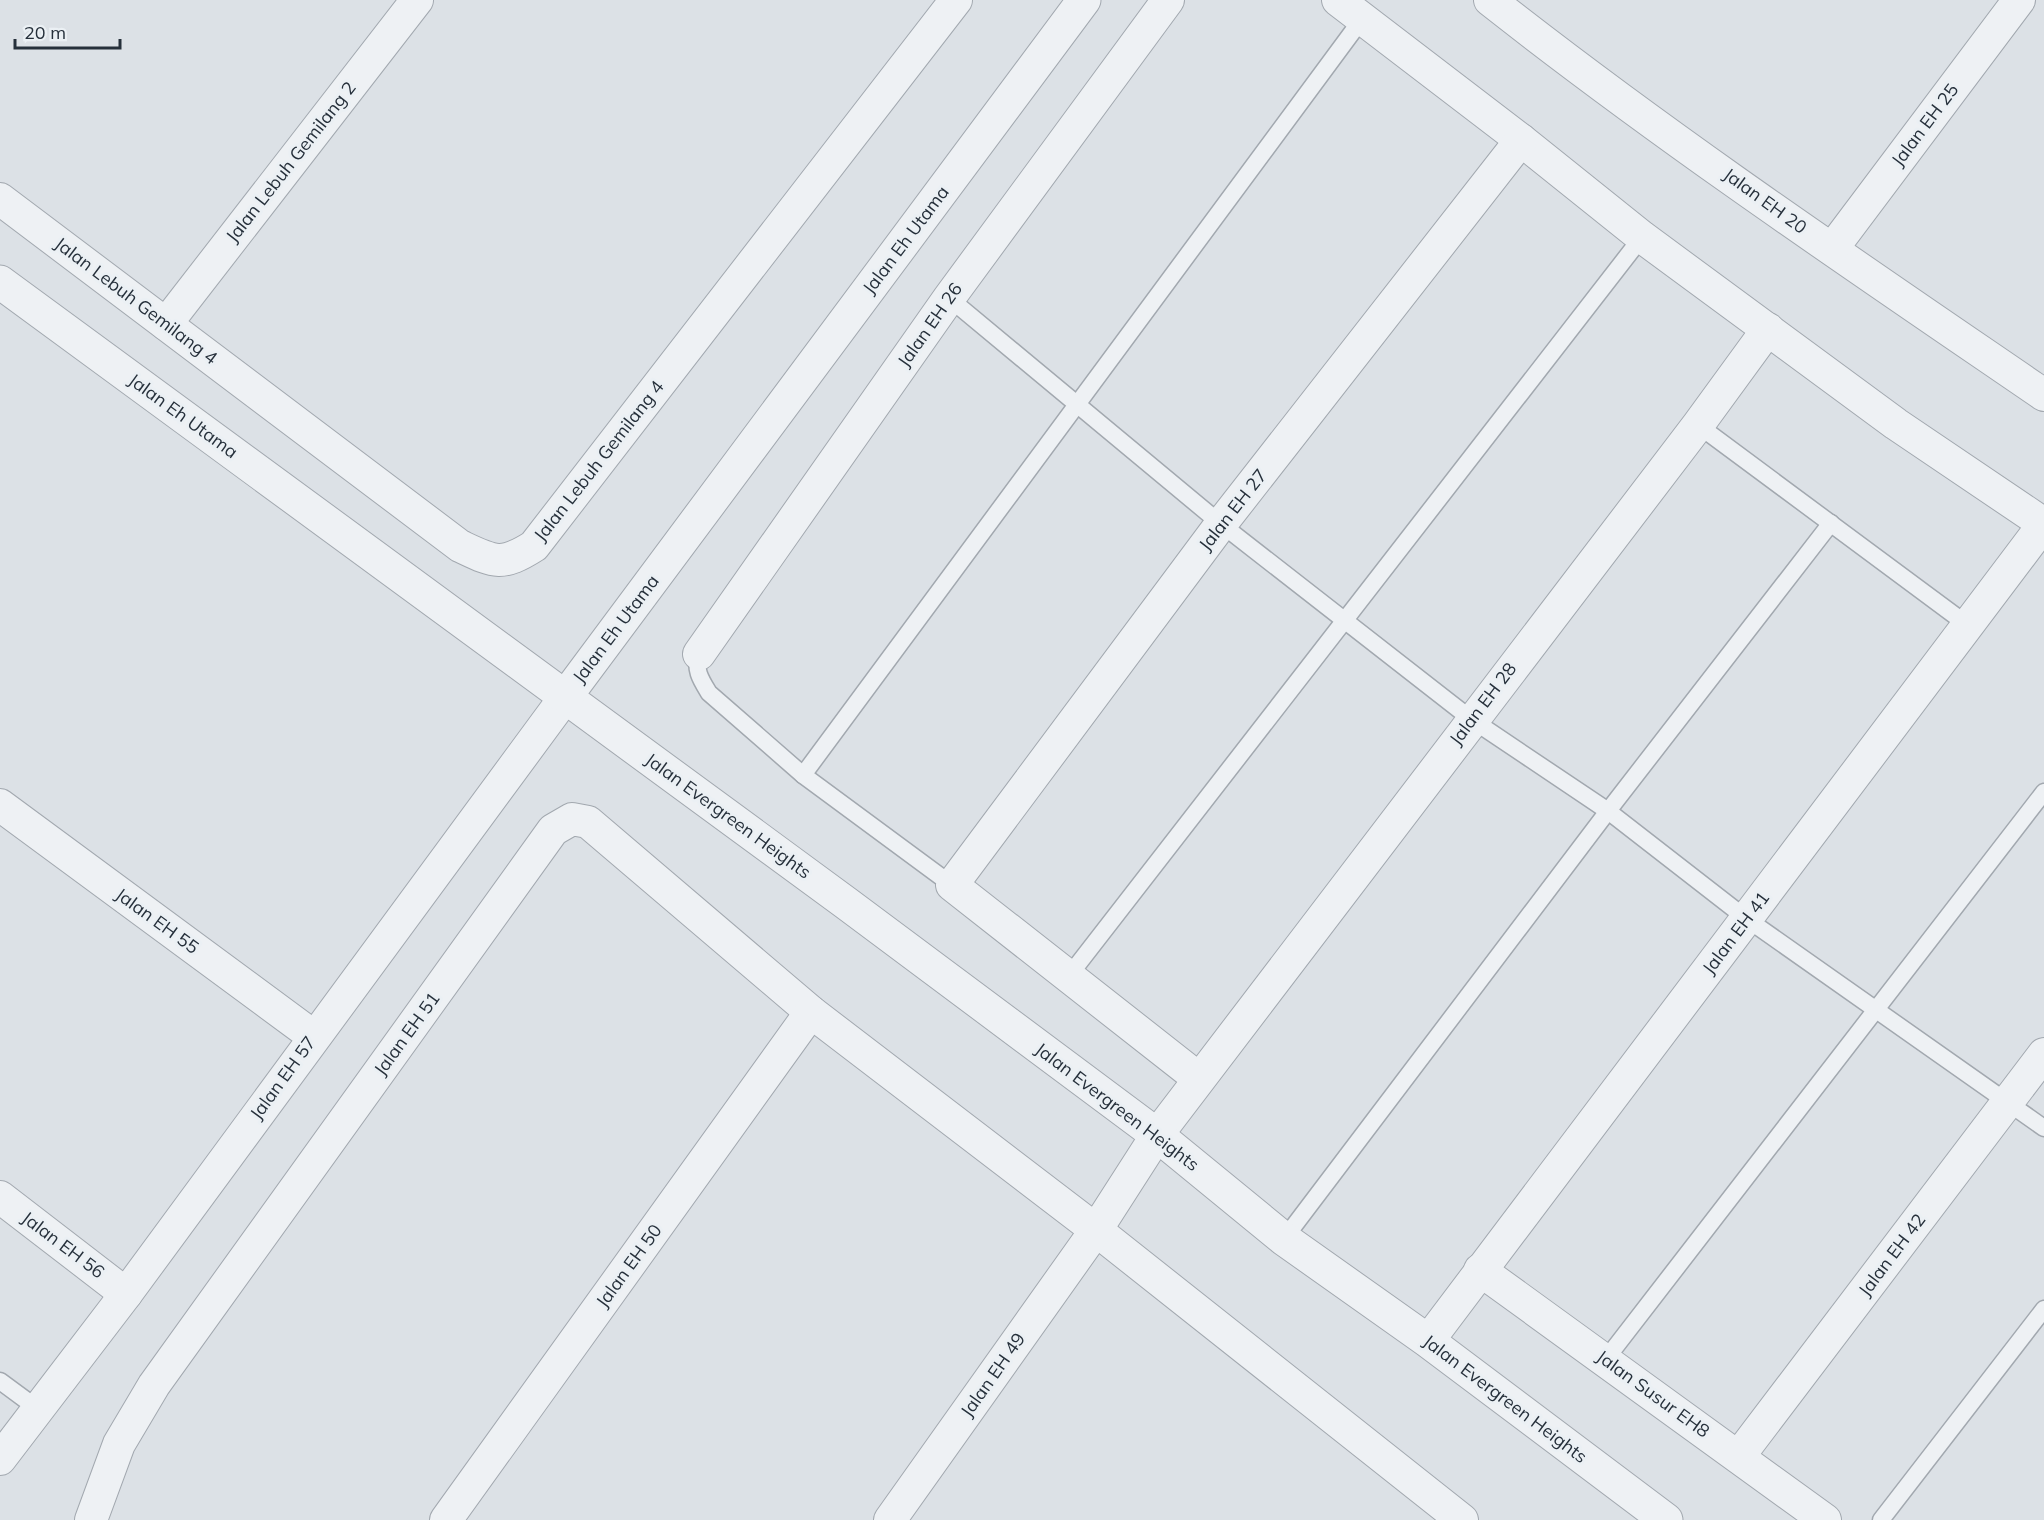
<svg xmlns="http://www.w3.org/2000/svg" width="2044" height="1520" font-family="Mulish,sans-serif">
	<style>
		.lines { fill: none; stroke-linecap: round; stroke-linejoin: round }
		.service-casing { stroke: #a2a8af; stroke-width: 19 }
		.minor-casing { stroke: #a2a8af; stroke-width: 34 }
		.tertiary-casing { stroke: #a2a8af; stroke-width: 35 }
		.service { stroke: #eef1f4; stroke-width: 16 }
		.minor { stroke: #eef1f4; stroke-width: 32 }
		.tertiary { stroke: #eef1f4; stroke-width: 33 }
		.labels { text-anchor: middle; stroke-width: 6; stroke-linejoin: round; paint-order: stroke }
		.street-label { font-size: 18px; fill: #26303b; stroke: #ebf0f4 }
	</style>
	<rect width="100%" height="100%" fill="#dce1e6"/>
	<g class="lines">
		<defs>
			<g id="service">
				<polyline points="949,298 1221,524 1471,719 1608,811 1747,919 2044,1128"/>
				<polyline points="1698,425 1969,626"/>
				<path d="M699,654C694,670 701,680 709,693L803,775L952,885"/>
				<polyline points="803,775 1362,19"/>
				<polyline points="1068,977 1642,237"/>
				<polyline points="1284,1239 1608,811 1831,523"/>
				<polyline points="1606,1359 2044,792"/>
				<polyline points="0,1381 38,1409"/>
				<polyline points="1881,1520 2044,1309"/>
			</g>
			<g id="minor">
				<polyline points="1338,0 1521,140 1642,237 1896,424 2044,524"/>
				<path d="M1490,0C1668,140 1857,267 2044,395"/>
				<path d="M0,199L460,546C494,562 501,567 534,546L956,0"/>
				<polyline points="1832,249 2019,0"/>
				<polyline points="166,324 417,0"/>
				<polyline points="699,654 949,298 1168,0"/>
				<polyline points="0,805 313,1036"/>
				<polyline points="1198,1078 952,885 1221,524 1521,140"/>
				<polyline points="0,1197 126,1294"/>
				<polyline points="1480,1270 1825,1520"/>
				<polyline points="1428,1341 2044,524"/>
				<polyline points="1739,1456 2044,1054"/>
				<polyline points="0,1459 126,1294 566,696"/>
				<polyline points="91,1520 119,1444 154,1385 553,830 572,819 588,822 811,1012 1096,1230 1462,1520"/>
				<polyline points="446,1520 811,1012"/>
				<polyline points="890,1520 1096,1230 1157,1135 1698,425 1768,329"/>
			</g>
			<g id="tertiary">
				<polyline points="0,282 846,903 1157,1135 1284,1239 1428,1341 1666,1520"/>
				<polyline points="566,696 1084,0"/>
			</g>
		</defs>
		<use href="#service" class="service-casing"/>
		<use href="#minor" class="minor-casing"/>
		<use href="#tertiary" class="tertiary-casing"/>
		<use href="#service" class="service"/>
		<use href="#minor" class="minor"/>
		<use href="#tertiary" class="tertiary"/>
	</g>
	<g class="labels">
		<g class="street-label">
			<text transform="translate(1925 125) rotate(-53)" y="6">Jalan EH 25</text>
			<text transform="translate(291 162) rotate(-52)" y="6">Jalan Lebuh Gemilang 2</text>
			<text transform="translate(1765 201) rotate(36)" y="6">Jalan EH 20</text>
			<text transform="translate(906 240) rotate(-53)" y="6">Jalan Eh Utama</text>
			<text transform="translate(136 301) rotate(37)" y="6">Jalan Lebuh Gemilang 4</text>
			<text transform="translate(930 325) rotate(-55)" y="6">Jalan EH 26</text>
			<text transform="translate(183 416) rotate(36)" y="6">Jalan Eh Utama</text>
			<text transform="translate(599 461) rotate(-52)" y="6">Jalan Lebuh Gemilang 4</text>
			<text transform="translate(1233 510) rotate(-52)" y="6">Jalan EH 27</text>
			<text transform="translate(616 629) rotate(-53)" y="6">Jalan Eh Utama</text>
			<text transform="translate(1483 704) rotate(-53)" y="6">Jalan EH 28</text>
			<text transform="translate(728 816) rotate(36)" y="6">Jalan Evergreen Heights</text>
			<text transform="translate(157 921) rotate(36)" y="6">Jalan EH 55</text>
			<text transform="translate(1736 933) rotate(-53)" y="6">Jalan EH 41</text>
			<text transform="translate(407 1034) rotate(-54)" y="6">Jalan EH 51</text>
			<text transform="translate(283 1078) rotate(-54)" y="6">Jalan EH 57</text>
			<text transform="translate(1117 1107) rotate(37)" y="6">Jalan Evergreen Heights</text>
			<text transform="translate(63 1245) rotate(37)" y="6">Jalan EH 56</text>
			<text transform="translate(1892 1255) rotate(-53)" y="6">Jalan EH 42</text>
			<text transform="translate(629 1266) rotate(-54)" y="6">Jalan EH 50</text>
			<text transform="translate(993 1375) rotate(-55)" y="6">Jalan EH 49</text>
			<text transform="translate(1653 1394) rotate(36)" y="6">Jalan Susur EH8</text>
			<text transform="translate(1505 1399) rotate(37)" y="6">Jalan Evergreen Heights</text>
		</g>
	</g>
	<path d="M15 39v9h105v-9" fill="none" stroke="#26303b" stroke-width="3"/>
	<text x="24" y="39" font-size="18" fill="#26303b" stroke="#ebf0f4" stroke-width="4.5" paint-order="stroke">20 m</text>
</svg>
